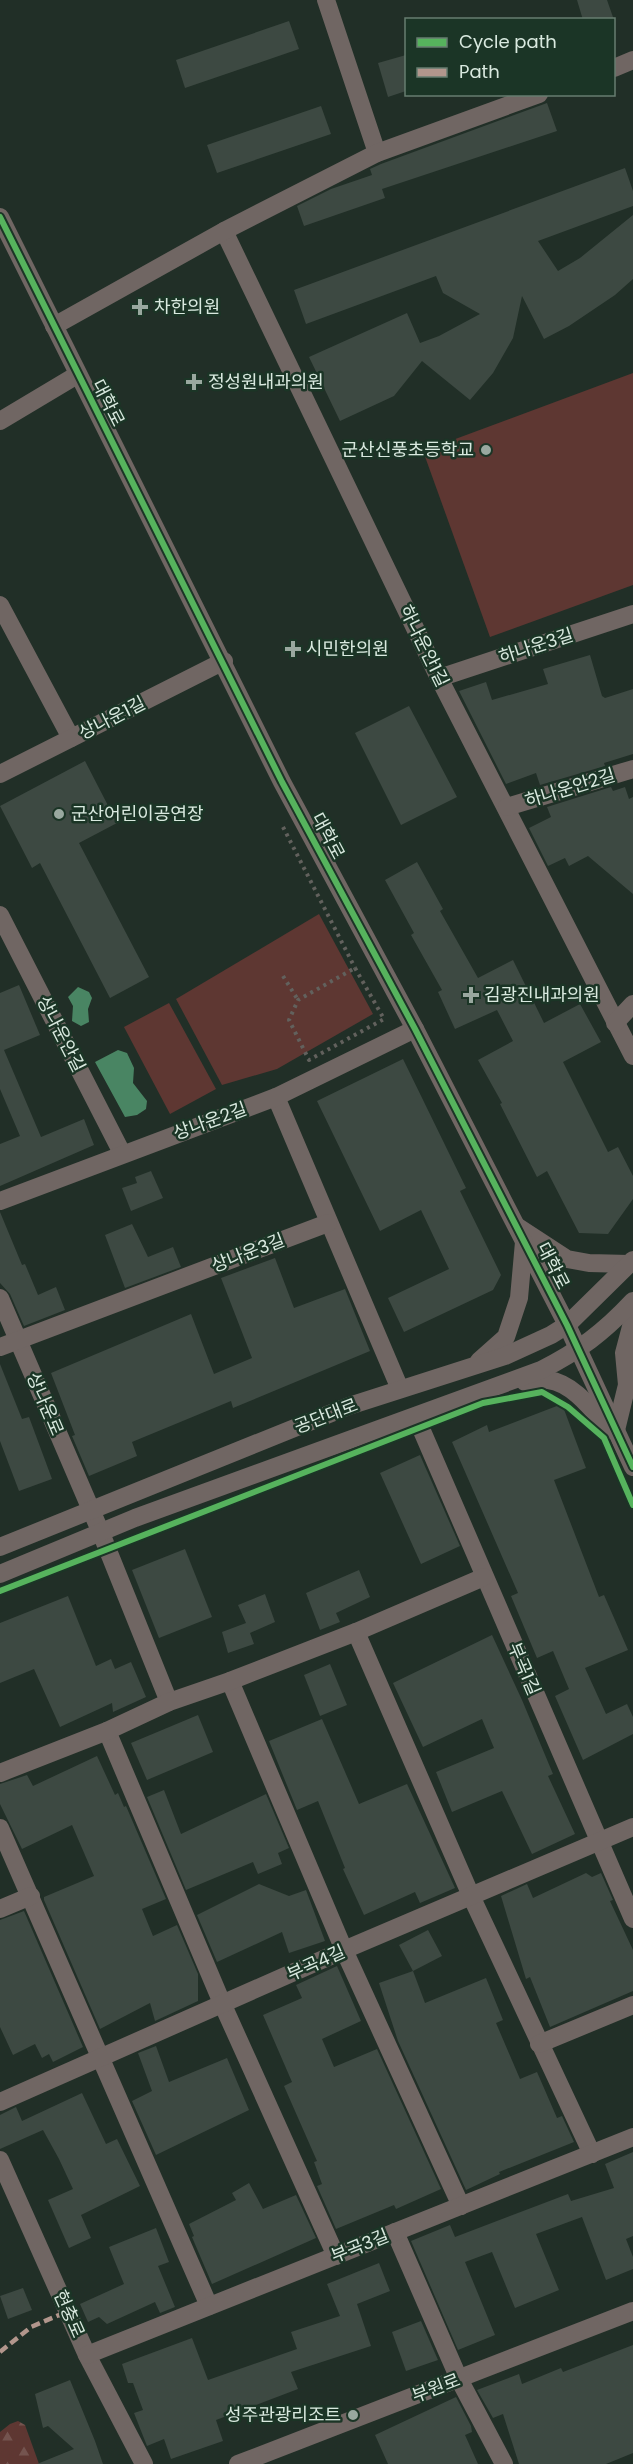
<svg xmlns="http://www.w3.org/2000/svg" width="633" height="2464" font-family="Poppins,'Noto Sans KR',sans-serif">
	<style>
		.forest { fill: url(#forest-firs) }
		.green { fill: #5e3732 }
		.water { fill: #498563 }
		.building { fill: #3d4942 }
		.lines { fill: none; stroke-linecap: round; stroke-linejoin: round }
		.path { stroke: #62615d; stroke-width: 4; stroke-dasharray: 3 4.5; stroke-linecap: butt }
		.minor { stroke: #706663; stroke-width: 18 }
		.quiet { stroke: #b2968c; stroke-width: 4.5; stroke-dasharray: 9 4.5; stroke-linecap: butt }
		.cycleway-casing { stroke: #1b3526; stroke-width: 10 }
		.cycleway { stroke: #56b35d; stroke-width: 6 }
		.poi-dot { fill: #99a89f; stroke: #1b3526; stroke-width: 2 }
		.labels { text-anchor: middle; stroke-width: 5; stroke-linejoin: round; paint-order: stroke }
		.poi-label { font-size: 18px; fill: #d9e9df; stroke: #1b3526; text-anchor: start }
		.street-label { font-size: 18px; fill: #d9e9df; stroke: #1b3526 }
	</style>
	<defs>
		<pattern id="forest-firs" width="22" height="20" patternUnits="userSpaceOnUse" patternTransform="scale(1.5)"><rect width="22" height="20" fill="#5e3732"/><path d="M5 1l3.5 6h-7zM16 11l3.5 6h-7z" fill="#74544f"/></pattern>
	</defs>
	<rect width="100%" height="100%" fill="#212f27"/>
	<polygon class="forest" points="18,2421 25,2425 39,2464 0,2464 0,2432 10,2424"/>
	<g class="green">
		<polygon points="633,373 633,585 490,637 423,451"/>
		<polygon points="319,914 373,1014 277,1069 222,1085 176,999"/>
		<polygon points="169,1003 216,1089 170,1114 124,1027"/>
	</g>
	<g class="water">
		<polygon points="78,987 89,992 92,998 88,1009 89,1022 81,1026 72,1021 73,1006 68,997"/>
		<polygon points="118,1050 127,1053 134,1068 133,1083 147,1101 146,1109 137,1115 125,1117 95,1062"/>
	</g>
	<g class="building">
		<polygon points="577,0 607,0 614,20 583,20"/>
		<polygon points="289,21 299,49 185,88 176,60"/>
		<polygon points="406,55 406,91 388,97 378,63"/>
		<polygon points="547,103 557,131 382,189 385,198 304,226 297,206 331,189 372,175 370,169 381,164"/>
		<polygon points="321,106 331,134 217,173 207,145"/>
		<polygon points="625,168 633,191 633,206 538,241 558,271 580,258 633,215 633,279 615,295 569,326 544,339 522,296 513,338 493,373 470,400 422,361 394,396 340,421 309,357 407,313 420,343 439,336 480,314 443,293 436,276 306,324 294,290"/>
		<polygon points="590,655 602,696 605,698 633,689 633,754 604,763 605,766 540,785 536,773 506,784 459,691 486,682 492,700 548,684 543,669"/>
		<polygon points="409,706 457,797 401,825 355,733"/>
		<polygon points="85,761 117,823 79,843 149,977 110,998 40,863 32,868 0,806"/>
		<polygon points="611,787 613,791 625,787 629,799 633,797 633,894 588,856 569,866 565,858 548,866 529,828 551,817 547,807"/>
		<polygon points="417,862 443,909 440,911 478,978 513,960 544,1023 580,1004 601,1042 563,1062 608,1152 618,1147 633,1176 633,1199 608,1234 579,1233 547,1171 537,1177 500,1104 502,1103 478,1060 513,1041 497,1010 455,1029 438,992 442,990 411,935 414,933 385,880"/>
		<polygon points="19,985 40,1035 4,1050 41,1137 84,1119 94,1145 0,1186 0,1144 20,1136 0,1089 0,993"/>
		<polygon points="403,1059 466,1188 460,1191 501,1275 493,1290 404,1332 388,1298 449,1269 421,1210 380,1231 317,1101"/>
		<polygon points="151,1171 163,1198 131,1211 122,1188 137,1183 135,1177"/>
		<polygon points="0,1212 22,1265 25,1264 38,1295 56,1287 65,1310 24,1326 10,1294 0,1283"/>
		<polygon points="132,1224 148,1257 173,1247 181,1267 125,1288 105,1235"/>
		<polygon points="275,1258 294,1308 345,1289 370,1351 233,1408 231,1401 132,1442 137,1456 89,1476 72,1436 75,1435 51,1373 191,1314 214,1374 252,1358 221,1278"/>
		<polygon points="0,1364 22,1419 29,1417 52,1479 19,1491 0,1441"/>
		<polygon points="562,1404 586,1468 554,1480 599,1597 604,1595 628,1650 585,1668 606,1714 627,1704 633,1717 633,1734 583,1760 555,1696 569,1689 553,1651 537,1658 511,1596 518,1593 452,1442 487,1425 489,1432"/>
		<polygon points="420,1455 460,1546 421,1564 380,1473"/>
		<polygon points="185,1549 212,1617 159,1638 132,1570"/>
		<polygon points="359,1570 370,1597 336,1613 340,1622 320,1630 306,1593"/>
		<polygon points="265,1594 275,1622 250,1633 254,1644 228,1653 222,1632 246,1623 238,1605"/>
		<polygon points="68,1596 96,1666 111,1659 115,1669 131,1662 146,1697 113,1712 112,1703 60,1727 34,1669 0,1683 0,1623"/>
		<polygon points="492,1635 522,1700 553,1774 548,1776 575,1834 532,1854 502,1791 452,1812 436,1772 494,1748 482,1719 423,1747 393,1683"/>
		<polygon points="330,1664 347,1705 320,1716 304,1675"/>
		<polygon points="198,1715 213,1752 147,1780 131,1743"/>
		<polygon points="322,1719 359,1804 407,1784 455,1888 420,1903 415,1892 364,1915 343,1869 345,1868 318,1801 297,1810 269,1741"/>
		<polygon points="97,1756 115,1795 118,1793 124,1807 126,1806 166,1899 142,1909 153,1936 177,1925 198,1974 198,2001 155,2021 150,2003 100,2029 44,1900 44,1897 94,1876 72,1825 22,1849 0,1804 0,1784 27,1775 33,1786"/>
		<polygon points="164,1790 181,1834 266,1794 289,1848 278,1853 282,1864 258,1874 253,1862 186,1890 147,1797"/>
		<polygon points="586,1873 592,1877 601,1873 613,1900 610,1901 633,1950 633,1991 550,2027 530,1977 526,1979 501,1896 527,1884 533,1898"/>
		<polygon points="259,1884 289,1896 306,1890 325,1941 289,1953 282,1932 217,1962 197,1915"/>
		<polygon points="24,1911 83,2047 53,2062 49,2054 42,2058 35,2044 13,2055 0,2027 0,1920"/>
		<polygon points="428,1930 442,1956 413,1971 399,1945"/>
		<polygon points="337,1966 361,2021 322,2039 334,2067 377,2049 441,2189 396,2209 394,2205 336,2229 317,2186 322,2184 314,2162 317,2161 284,2086 292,2082 263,2015 302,1998 296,1985"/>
		<polygon points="413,1971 425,2003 486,1978 503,2020 496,2023 520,2079 537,2072 557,2118 562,2116 574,2142 499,2172 500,2174 466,2190 398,2041 379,1983"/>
		<polygon points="156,2046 169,2082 227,2058 249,2110 156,2155 132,2101 152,2091 138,2053"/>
		<polygon points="82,2093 106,2144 117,2139 140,2186 81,2215 91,2238 69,2248 48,2200 73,2189 59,2159 43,2130 0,2149 0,2115 16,2107 22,2121"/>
		<polygon points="633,2152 633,2236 626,2239 633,2257 633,2269 606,2280 582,2217 536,2234 559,2290 515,2308 492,2252 465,2262 495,2335 458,2350 411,2241 450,2225 455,2237 568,2194 571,2201 614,2188 605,2164"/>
		<polygon points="249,2183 263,2209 296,2195 316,2238 212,2284 192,2237 194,2236 189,2224 236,2200 232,2193"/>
		<polygon points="156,2228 169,2262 158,2266 175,2307 160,2313 155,2302 107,2324 99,2317 88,2322 80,2304 124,2284 109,2247"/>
		<polygon points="379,2263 390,2291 357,2304 371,2346 291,2372 298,2389 216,2420 223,2441 171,2459 164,2439 147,2446 134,2413 143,2410 133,2383 128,2383 122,2364 192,2338 208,2380 297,2349 291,2332 340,2316 327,2284"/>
		<polygon points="23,2288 32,2310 8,2319 0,2296"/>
		<polygon points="421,2321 438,2360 406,2371 392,2332"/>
		<polygon points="633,2345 633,2453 606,2464 519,2464 503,2414 493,2418 477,2390 519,2374 522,2384 561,2368 563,2372"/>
		<polygon points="70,2380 95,2441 103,2464 37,2464 74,2449 48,2426 43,2428 35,2394"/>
		<polygon points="456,2397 471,2426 472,2432 465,2435 478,2464 388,2464 375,2435"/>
	</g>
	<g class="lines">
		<g class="path">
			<polyline points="283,827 355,968"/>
			<polygon points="355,968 384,1019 309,1060 289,1020 298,1000"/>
			<polyline points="283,976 298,1000"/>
		</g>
		<g class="minor">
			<polyline points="326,0 377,153"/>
			<polyline points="614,68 633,60"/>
			<polyline points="0,217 282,782 415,1029 567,1325 633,1467"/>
			<polyline points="224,231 439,678 633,1056"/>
			<polyline points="54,326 224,231 377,153 539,94"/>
			<polyline points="0,421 77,375"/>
			<polyline points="0,605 71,738"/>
			<polyline points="439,678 633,614"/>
			<polyline points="0,774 224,661"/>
			<polyline points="507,807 633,769"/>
			<polyline points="0,915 122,1153"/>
			<polyline points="615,1023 633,1004"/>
			<polyline points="276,1097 400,1389"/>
			<polyline points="0,1201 276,1097 415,1029"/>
			<polyline points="518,1227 567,1259 589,1263 629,1264"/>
			<polyline points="0,1298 101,1533 169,1702"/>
			<polyline points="0,1347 328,1223"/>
			<polyline points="479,1361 506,1337 519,1298 524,1242"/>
			<path d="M525,1382C532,1381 541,1379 548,1380C574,1383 594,1412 610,1430"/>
			<polyline points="416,1417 633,1919"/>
			<polyline points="616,1430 627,1385 624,1353 633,1319"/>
			<polyline points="0,1547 349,1406 505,1356 551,1335 567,1325 633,1260"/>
			<path d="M0,1574L135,1518L541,1370C579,1351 604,1332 633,1301"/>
			<polyline points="356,1632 472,1898 592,2154"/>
			<polyline points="230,1681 344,1950 461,2206"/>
			<polyline points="107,1731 222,2003 336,2256"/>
			<polyline points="0,1773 107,1731 169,1702 230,1681 356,1632 484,1577"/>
			<polyline points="0,1828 209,2306"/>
			<polyline points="0,1909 31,1896"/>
			<polyline points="539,2044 633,2005"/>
			<polyline points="0,2102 344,1950 633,1827"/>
			<polyline points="0,2160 87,2355 144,2464"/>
			<polyline points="395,2232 459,2379 504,2464"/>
			<polyline points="87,2355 633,2137"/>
			<polyline points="238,2464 633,2311"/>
		</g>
		<polyline class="quiet" points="0,2352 31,2327 59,2315 72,2320"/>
		<defs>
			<g id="cycleway">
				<polyline points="0,217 282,782 415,1029 567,1325 633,1467"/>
				<polyline points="0,1591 483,1403 542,1392 568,1407 604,1438 633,1505"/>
			</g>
		</defs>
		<use href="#cycleway" class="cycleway-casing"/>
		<use href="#cycleway" class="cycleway"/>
	</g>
	<g class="poi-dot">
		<path d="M137 298h6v6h6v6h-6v6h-6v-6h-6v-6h6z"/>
		<path d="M191 373h6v6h6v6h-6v6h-6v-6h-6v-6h6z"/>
		<circle cx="486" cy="450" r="6"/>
		<path d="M290 640h6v6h6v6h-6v6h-6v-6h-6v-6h6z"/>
		<circle cx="59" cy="814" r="6"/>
		<path d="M468 986h6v6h6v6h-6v6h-6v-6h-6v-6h6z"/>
		<circle cx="353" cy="2415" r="6"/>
	</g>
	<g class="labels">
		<g class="poi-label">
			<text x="154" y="313">차한의원</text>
			<text x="208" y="388">정성원내과의원</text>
			<text x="474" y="456" text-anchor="end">군산신풍초등학교</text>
			<text x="306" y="655">시민한의원</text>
			<text x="71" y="820">군산어린이공연장</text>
			<text x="484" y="1001">김광진내과의원</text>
			<text x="341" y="2421" text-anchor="end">성주관광리조트</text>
		</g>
		<g class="street-label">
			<text transform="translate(108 403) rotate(63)" y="6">대학로</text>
			<text transform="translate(424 646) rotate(64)" y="6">하나운안1길</text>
			<text transform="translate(536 646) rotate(-18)" y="6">하나운3길</text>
			<text transform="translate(112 718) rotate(-27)" y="6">상나운1길</text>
			<text transform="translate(570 788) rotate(-17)" y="6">하나운안2길</text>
			<text transform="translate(328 836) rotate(62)" y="6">대학로</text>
			<text transform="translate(61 1034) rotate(63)" y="6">상나운안길</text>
			<text transform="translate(210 1121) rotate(-20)" y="6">상나운2길</text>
			<text transform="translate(248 1253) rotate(-21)" y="6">상나운3길</text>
			<text transform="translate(553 1266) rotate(63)" y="6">대학로</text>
			<text transform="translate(45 1404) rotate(67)" y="6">상나운로</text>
			<text transform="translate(326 1416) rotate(-21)" y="6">공단대로</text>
			<text transform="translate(524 1669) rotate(67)" y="6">부곡1길</text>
			<text transform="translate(316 1963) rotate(-24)" y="6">부곡4길</text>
			<text transform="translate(360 2246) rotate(-22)" y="6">부곡3길</text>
			<text transform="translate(69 2314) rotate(66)" y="6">현충로</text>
			<text transform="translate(436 2388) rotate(-21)" y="6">부원로</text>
		</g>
	</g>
	<rect x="405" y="18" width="210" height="78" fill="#1b3526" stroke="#677d70" stroke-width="1.5"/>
	<rect x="417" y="38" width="30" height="9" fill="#56b35d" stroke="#677d70" stroke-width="1.5"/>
	<text x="459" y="48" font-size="18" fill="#d9e9df">Cycle path</text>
	<rect x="417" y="68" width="30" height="9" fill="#b2968c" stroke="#677d70" stroke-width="1.5"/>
	<text x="459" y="78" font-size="18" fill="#d9e9df">Path</text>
</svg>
